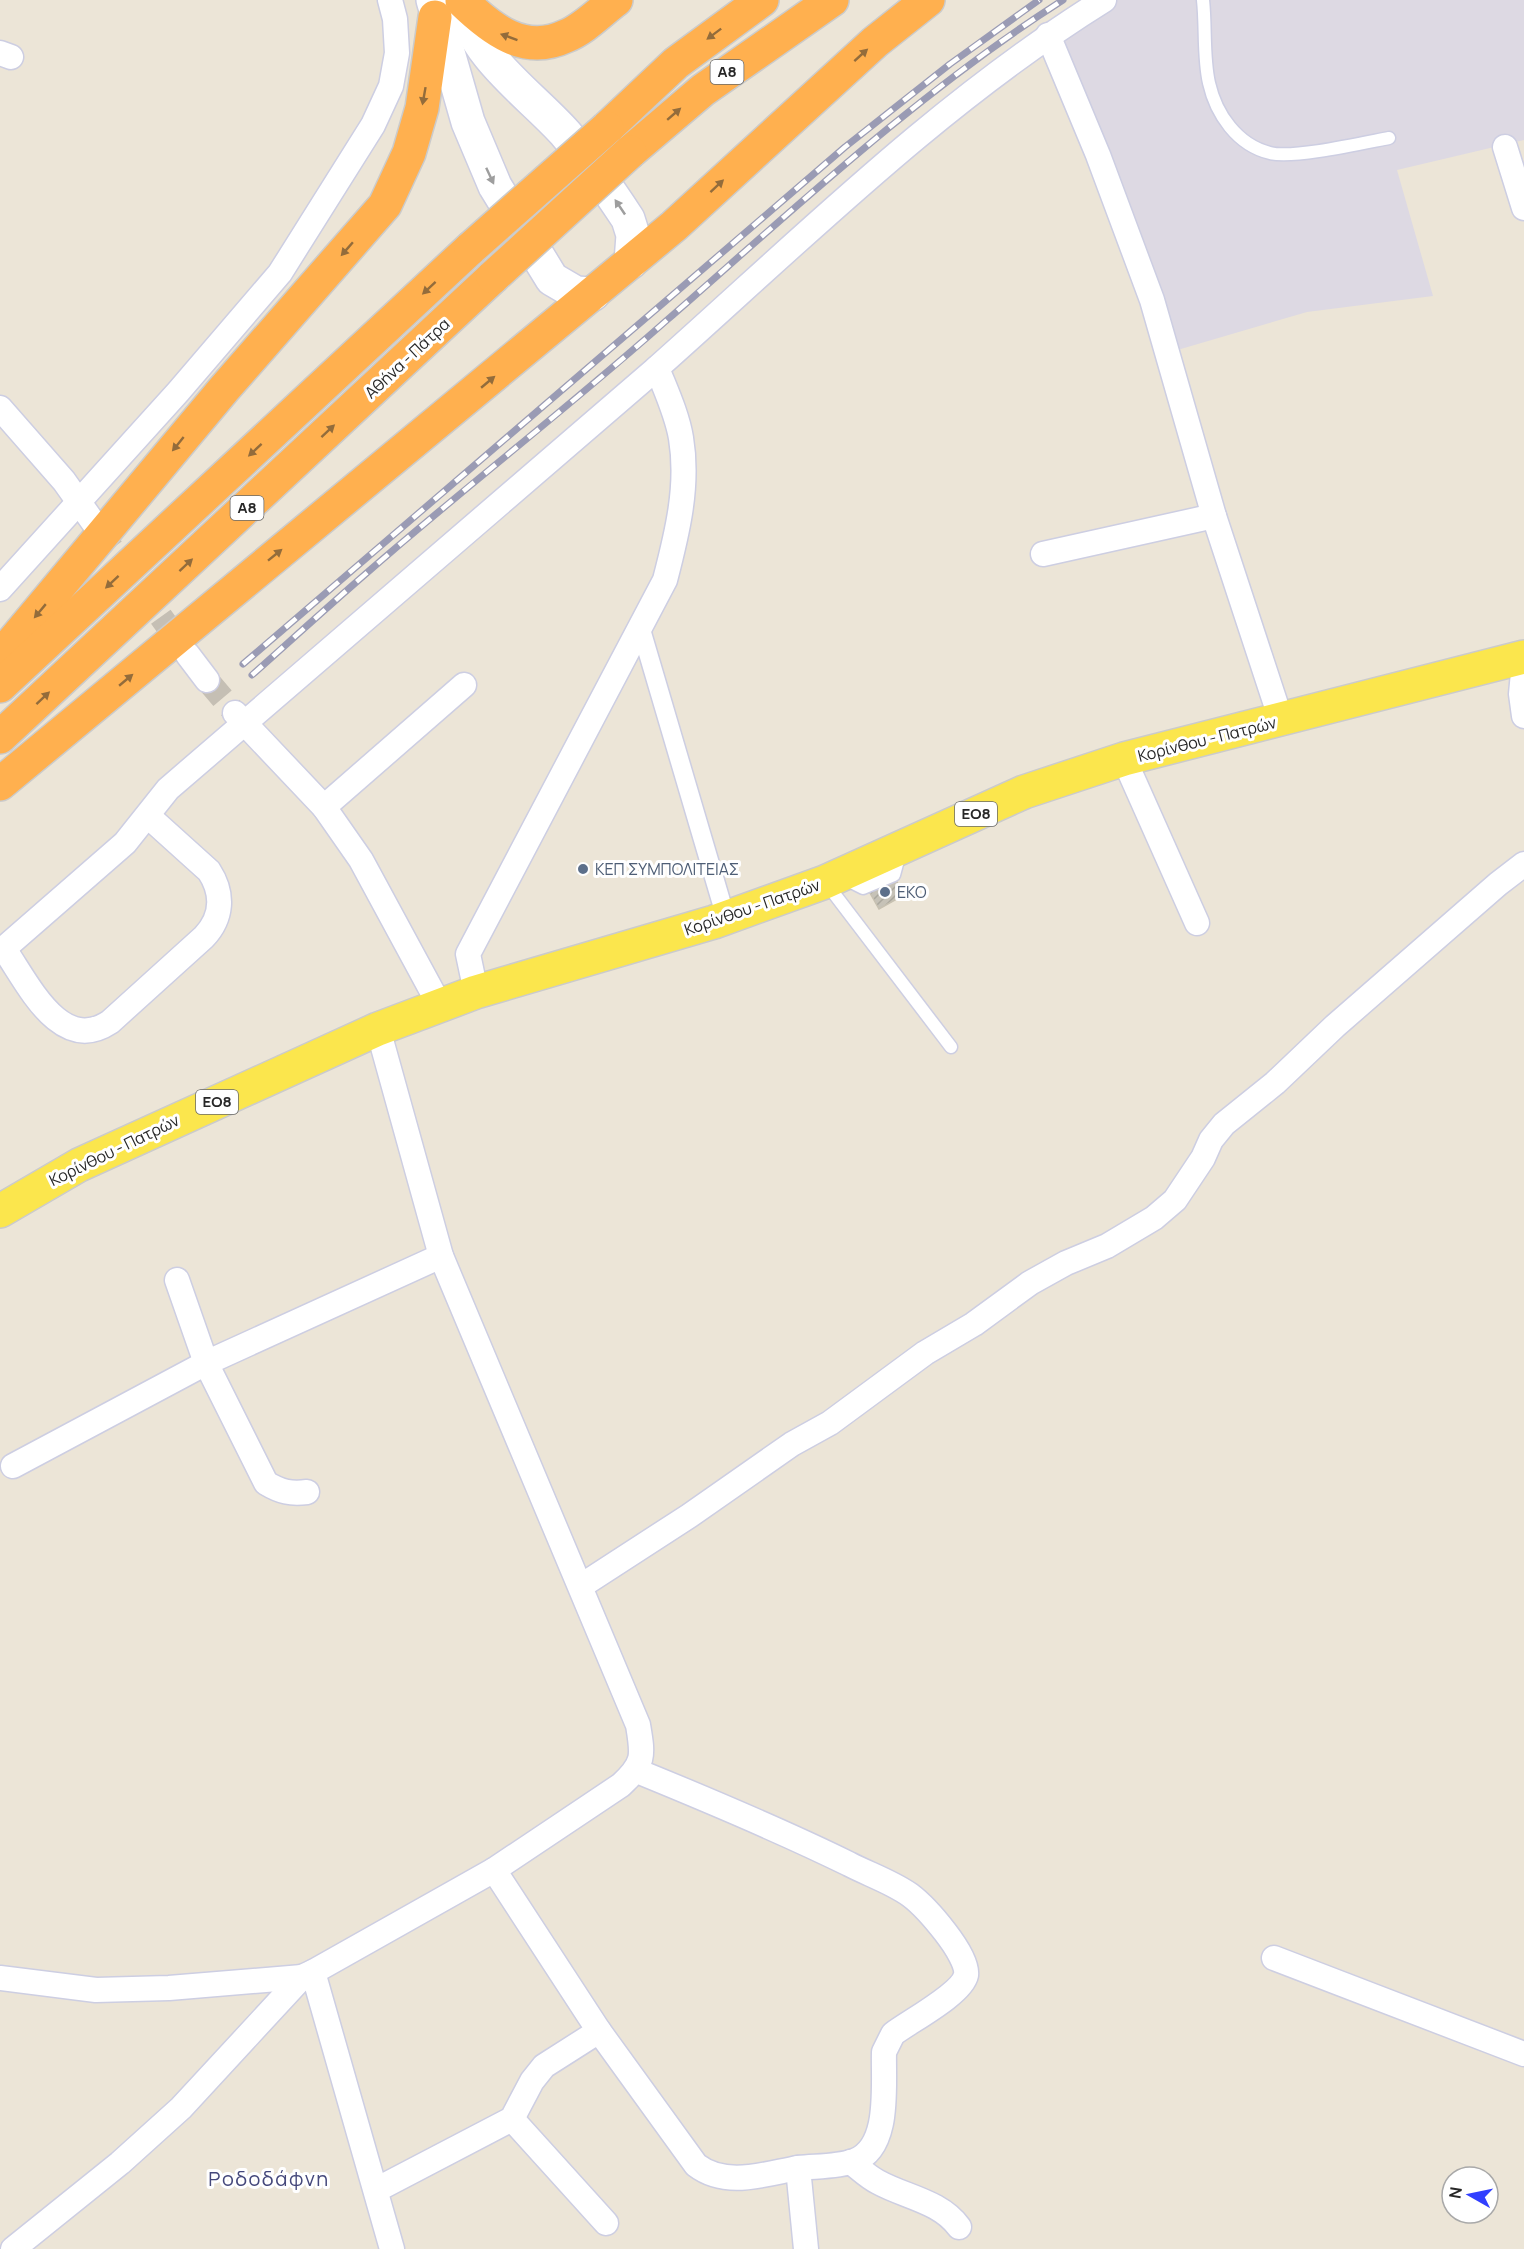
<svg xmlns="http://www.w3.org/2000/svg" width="1524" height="2249" font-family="Manrope,sans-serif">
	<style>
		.industrial { fill: #ddd9e3 }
		.building { fill: url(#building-hatch); stroke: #c7c1b1; stroke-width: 1.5 }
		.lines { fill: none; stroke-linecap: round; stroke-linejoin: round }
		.minor-tunnel { stroke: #c5bfb4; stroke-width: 24; stroke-dasharray: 24 12; stroke-linecap: butt }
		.service-casing { stroke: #cdcee2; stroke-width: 15 }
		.pedestrian-casing { stroke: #cdcee2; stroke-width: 21 }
		.minor-casing { stroke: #cdcee2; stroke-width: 27 }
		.secondary-casing { stroke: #cdcee2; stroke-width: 36 }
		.primary-casing { stroke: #cbcbcb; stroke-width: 36 }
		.motorway-casing { stroke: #cbcbcb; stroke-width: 36 }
		.service { stroke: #fff; stroke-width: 12 }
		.pedestrian { stroke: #fff; stroke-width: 18 }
		.minor { stroke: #fff; stroke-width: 24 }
		.secondary { stroke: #fff; stroke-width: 33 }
		.primary { stroke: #fbe64d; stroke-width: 33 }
		.motorway { stroke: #ffb04f; stroke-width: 33 }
		.rail-casing { stroke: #9a9bb4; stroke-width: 7 }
		.rail { stroke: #fff; stroke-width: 4.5; stroke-dasharray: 14; stroke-linecap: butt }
		.motorway-bridge-casing { stroke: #cbcbcb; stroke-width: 36; stroke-linecap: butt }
		.motorway-bridge { stroke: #ffb04f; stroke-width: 33 }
		.oneway { fill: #936c3b }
		.oneway2 { fill: #9e9e9e }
		.service-dot { fill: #5c6f8a; stroke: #fff; stroke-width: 2 }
		.labels { text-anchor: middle; stroke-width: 6; stroke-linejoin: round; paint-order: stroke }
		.shield { fill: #fff; stroke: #686868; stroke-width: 1.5 }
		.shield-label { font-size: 15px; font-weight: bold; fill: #272727 }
		.street-label { font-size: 16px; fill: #272727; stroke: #fff }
		.service-label { font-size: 16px; fill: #4e5e75; stroke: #fff; text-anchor: start }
		.quarter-label { font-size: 20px; letter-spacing: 1.5px; fill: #45487b; stroke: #fff }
	</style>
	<defs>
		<pattern id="building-hatch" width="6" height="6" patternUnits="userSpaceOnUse" patternTransform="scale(1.5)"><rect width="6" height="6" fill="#c6c2b7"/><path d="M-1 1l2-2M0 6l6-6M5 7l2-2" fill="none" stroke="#aaa79d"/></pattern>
	</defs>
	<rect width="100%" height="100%" fill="#ece5d7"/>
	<polygon class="industrial" points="1114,0 1524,0 1524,140 1397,170 1433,296 1307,312 1174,351 1056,37"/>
	<polygon class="building" points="890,869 904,895 879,909 865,884"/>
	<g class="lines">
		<g class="minor-tunnel">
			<polyline points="98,529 186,652"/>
			<polyline points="207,680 235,713"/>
		</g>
		<defs>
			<g id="service">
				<path d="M1203,0C1206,27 1203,57 1209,83C1216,114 1237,145 1270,153C1293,159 1363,143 1389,138"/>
				<polyline points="845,879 863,888 894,875 900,853"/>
				<polyline points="826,883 951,1047"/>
			</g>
			<polyline id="pedestrian" points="640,626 726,918"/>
			<g id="minor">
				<polyline points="1048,35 1098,155 1152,300 1214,516 1281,720"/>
				<polyline points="0,53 11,57"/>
				<polyline points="1505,147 1524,208"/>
				<polyline points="0,408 64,481 98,529"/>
				<polyline points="1043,554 1214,516"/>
				<polyline points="0,589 178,392 280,273 373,125 391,86 397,53 395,19 390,0"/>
				<polyline points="188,655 207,680"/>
				<polyline points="1524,662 1521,694 1524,716"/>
				<polyline points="235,713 324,807 361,860 440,1006"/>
				<polyline points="1124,759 1197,923"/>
				<polyline points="324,807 464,685"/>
				<path d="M4,949C28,983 60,1055 110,1022L204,937C222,918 224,894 209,871L148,816"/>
				<polyline points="0,952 125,843 168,789 657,368"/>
				<path d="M476,992L468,954L665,580C677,534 689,486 681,438C677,414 666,391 657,368C801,240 940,102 1104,0"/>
				<path d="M378,1029L441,1256L638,1725C643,1755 645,1763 621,1785L494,1870L599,2031"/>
				<path d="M177,1280L206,1363L266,1483C281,1492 291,1494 307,1492"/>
				<polyline points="13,1466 206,1363 441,1256"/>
				<polyline points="581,1586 689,1516 792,1444 830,1423 925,1353 974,1324 1030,1283 1066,1263 1107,1246 1154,1218 1175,1200 1203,1158 1211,1140 1224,1124 1275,1083 1335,1026 1498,884 1524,864"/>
				<path d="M637,1771C708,1800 780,1830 849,1864C868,1874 892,1882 910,1895C926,1907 969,1955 966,1975C962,1994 910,2021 893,2034L884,2052C883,2085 891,2148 854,2161C837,2167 816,2166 798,2168"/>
				<polyline points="1274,1958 1524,2054"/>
				<polyline points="313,1972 494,1870"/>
				<polyline points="0,1978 96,1990 169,1988 302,1977"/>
				<polyline points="512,2119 606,2223"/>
				<path d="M851,2162C860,2169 868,2177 878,2182C905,2197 940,2201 959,2227"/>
				<path d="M376,2190L512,2119L532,2081L544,2066L599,2031L696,2165C726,2188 764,2174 798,2168L806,2249"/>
				<polyline points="13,2249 120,2163 181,2108 302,1977 313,1972 392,2249"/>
			</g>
			<g id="secondary">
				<polyline points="433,0 468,122 495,186 552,279 576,293 593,294"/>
				<path d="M462,0C472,56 529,93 565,133C588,160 609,190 628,219L633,235L631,262"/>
			</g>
			<polyline id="primary" points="0,1211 79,1165 378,1029 476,992 714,922 825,882 1024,792 1124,759 1524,657"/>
			<g id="motorway">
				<path d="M462,1C491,29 524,56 566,36C584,29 601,11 616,0"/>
				<polyline points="607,128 676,63 762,0"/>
				<polyline points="630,152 703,90 832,0"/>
				<polyline points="0,657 224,389 385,205 409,153 422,108 435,17"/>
				<polyline points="0,686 471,248"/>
				<polyline points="0,737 493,277"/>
				<polyline points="0,784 674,226 875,42 928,0"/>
			</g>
		</defs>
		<use href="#service" class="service-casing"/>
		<use href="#pedestrian" class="pedestrian-casing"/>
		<use href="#minor" class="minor-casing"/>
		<use href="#secondary" class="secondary-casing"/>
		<use href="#primary" class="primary-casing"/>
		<use href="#motorway" class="motorway-casing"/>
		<use href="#service" class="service"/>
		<use href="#pedestrian" class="pedestrian"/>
		<use href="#minor" class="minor"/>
		<use href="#secondary" class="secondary"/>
		<use href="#primary" class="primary"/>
		<use href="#motorway" class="motorway"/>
		<defs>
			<g id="rail">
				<polyline points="243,664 845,147 950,64 1039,0"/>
				<path d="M252,675C298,634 344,592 391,552C482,474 577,400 667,320C794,209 920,91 1063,0"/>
			</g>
		</defs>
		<use href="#rail" class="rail-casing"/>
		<use href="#rail" class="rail"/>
		<defs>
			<g id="motorway-bridge">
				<polyline points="471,248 607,128"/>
				<polyline points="493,277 630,152"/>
			</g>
		</defs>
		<use href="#motorway-bridge" class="motorway-bridge-casing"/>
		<use href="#motorway-bridge" class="motorway-bridge"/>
	</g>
	<defs><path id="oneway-solid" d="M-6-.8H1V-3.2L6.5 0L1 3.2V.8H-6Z" transform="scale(1.5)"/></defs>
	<g class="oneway">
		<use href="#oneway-solid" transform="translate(714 34) rotate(143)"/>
		<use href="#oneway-solid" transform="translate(509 37) rotate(-160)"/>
		<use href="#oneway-solid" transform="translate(861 55) rotate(-42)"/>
		<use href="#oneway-solid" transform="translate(424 96) rotate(100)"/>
		<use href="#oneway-solid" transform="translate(674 114) rotate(-41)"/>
		<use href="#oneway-solid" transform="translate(717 186) rotate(-43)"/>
		<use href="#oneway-solid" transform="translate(347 249) rotate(131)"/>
		<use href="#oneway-solid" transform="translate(429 288) rotate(137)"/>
		<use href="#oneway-solid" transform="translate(488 382) rotate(-40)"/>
		<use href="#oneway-solid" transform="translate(328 431) rotate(-43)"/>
		<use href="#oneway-solid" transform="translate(178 444) rotate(129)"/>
		<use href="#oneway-solid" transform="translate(255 450) rotate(137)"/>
		<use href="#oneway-solid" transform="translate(275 555) rotate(-39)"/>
		<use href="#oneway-solid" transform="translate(186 565) rotate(-43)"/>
		<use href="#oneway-solid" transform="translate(112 582) rotate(137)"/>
		<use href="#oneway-solid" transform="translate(40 611) rotate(130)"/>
		<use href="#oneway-solid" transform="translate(126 680) rotate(-40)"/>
		<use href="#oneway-solid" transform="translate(43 698) rotate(-43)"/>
	</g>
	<g class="oneway2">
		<use href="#oneway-solid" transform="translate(490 176) rotate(65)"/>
		<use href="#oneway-solid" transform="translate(620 207) rotate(-124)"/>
	</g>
	<g class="service-dot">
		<circle cx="583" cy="869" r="6"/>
		<circle cx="885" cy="892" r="6"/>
	</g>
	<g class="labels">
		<g class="shield">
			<rect x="710.5" y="60" width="33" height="24" rx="4.5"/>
			<rect x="230.5" y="496" width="33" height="24" rx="4.5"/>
			<rect x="955" y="802" width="42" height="24" rx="4.5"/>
			<rect x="196" y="1090" width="42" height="24" rx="4.5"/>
		</g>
		<g class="shield-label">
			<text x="727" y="77">Α8</text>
			<text x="247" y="513">Α8</text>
			<text x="976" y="819">ΕΟ8</text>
			<text x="217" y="1107">ΕΟ8</text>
		</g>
		<g class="street-label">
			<text transform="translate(407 358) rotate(-43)" y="6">Αθήνα - Πάτρα</text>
			<text transform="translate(1207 739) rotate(-14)" y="6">Κορίνθου - Πατρών</text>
			<text transform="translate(752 907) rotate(-19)" y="6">Κορίνθου - Πατρών</text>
			<text transform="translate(114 1150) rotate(-26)" y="6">Κορίνθου - Πατρών</text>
		</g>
		<g class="service-label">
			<text x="595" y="875">ΚΕΠ ΣΥΜΠΟΛΙΤΕΙΑΣ</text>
			<text x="897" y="898">EKO</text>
		</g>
		<g class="quarter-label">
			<text x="269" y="2186">Ροδοδάφνη</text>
		</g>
	</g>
	<g transform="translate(1470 2195) rotate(279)"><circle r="28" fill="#ffffff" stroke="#a9a9a9" stroke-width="1.5"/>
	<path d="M0-4.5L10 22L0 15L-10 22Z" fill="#313fff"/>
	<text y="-9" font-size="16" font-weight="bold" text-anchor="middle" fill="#272727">N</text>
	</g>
</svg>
